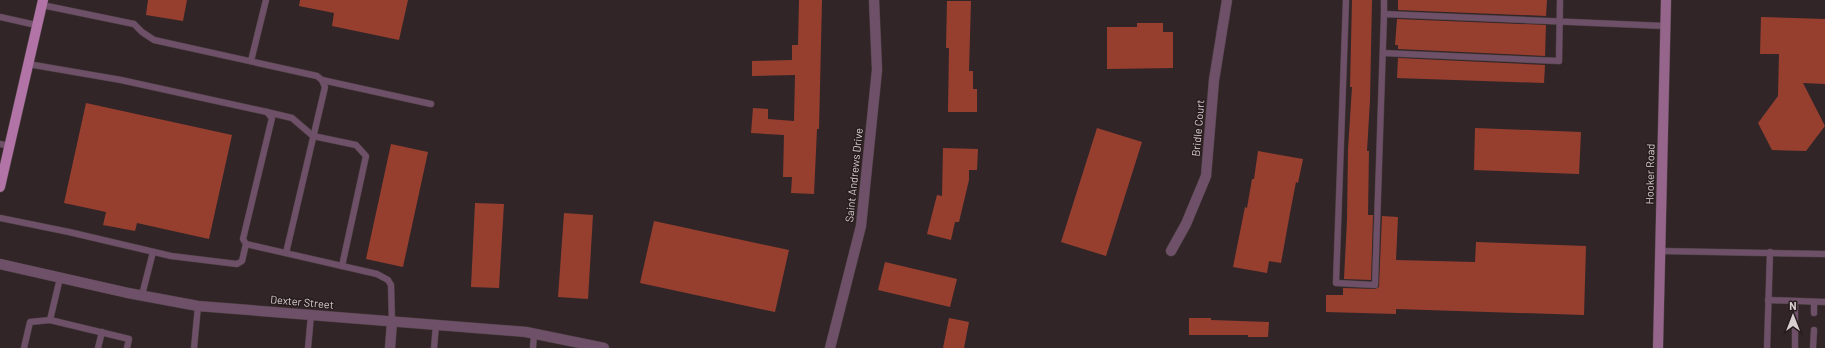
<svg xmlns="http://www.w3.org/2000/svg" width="1825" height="348" font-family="Barlow,sans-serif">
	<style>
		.building { fill: #963f2f }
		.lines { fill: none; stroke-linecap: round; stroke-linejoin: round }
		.lane-casing { stroke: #4d4043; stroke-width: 7 }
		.street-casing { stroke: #4d4043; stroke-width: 11 }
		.secondary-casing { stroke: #4d4043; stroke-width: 11 }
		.primary-casing { stroke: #4d4043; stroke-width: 11 }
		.lane { stroke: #6e5068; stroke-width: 6 }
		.street { stroke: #6e5068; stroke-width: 10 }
		.secondary { stroke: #95658b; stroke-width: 10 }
		.primary { stroke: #b274a6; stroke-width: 10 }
		.labels { text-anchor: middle; stroke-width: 3; stroke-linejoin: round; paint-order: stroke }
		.street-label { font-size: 11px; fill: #d8cfd0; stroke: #281c1f }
	</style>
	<rect width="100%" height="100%" fill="#322528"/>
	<g class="building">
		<polygon points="148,0 187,0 183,21 146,15"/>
		<polygon points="300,0 408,0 399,40 332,26 334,13 299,6"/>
		<polygon points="799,0 822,0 819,129 817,129 814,194 791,193 792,177 783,177 784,135 751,133 753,108 768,109 768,119 794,121 795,75 752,76 752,61 792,60 792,45 798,45"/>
		<polygon points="1352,0 1372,0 1370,100 1367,151 1369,151 1368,215 1373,215 1371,280 1344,279 1347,220 1348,150 1352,87 1350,87"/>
		<polygon points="1398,0 1547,0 1546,16 1398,10"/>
		<polygon points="947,1 971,1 969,71 973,71 973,89 977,89 977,112 948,112 949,48 946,48"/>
		<polygon points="1761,17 1825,19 1825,84 1803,83 1825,126 1806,151 1772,150 1758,123 1778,96 1779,54 1760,54"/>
		<polygon points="1397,19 1546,25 1545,56 1398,49 1398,45 1395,45"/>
		<polygon points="1137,23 1163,23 1163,32 1173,32 1173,68 1107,69 1107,27 1137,27"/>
		<polygon points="1398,58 1545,65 1544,83 1397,78"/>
		<polygon points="86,103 232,135 209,239 137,223 135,231 103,225 106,212 64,203"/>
		<polygon points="1097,128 1142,142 1106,256 1061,242"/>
		<polygon points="1475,128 1581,132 1579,174 1474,170"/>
		<polygon points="391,144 428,152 403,267 366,259"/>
		<polygon points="943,148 978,149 977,170 969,170 969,180 959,222 955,222 951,240 927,234 937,195 942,196"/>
		<polygon points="1258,151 1303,159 1298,183 1296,182 1290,213 1281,263 1269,261 1267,273 1233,267 1245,207 1247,208 1252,179 1254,179"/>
		<polygon points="475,203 504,204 499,288 471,287"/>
		<polygon points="564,213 593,215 588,299 558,297"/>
		<polygon points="1382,216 1398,217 1396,260 1475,262 1476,242 1586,246 1584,315 1396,309 1396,314 1326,312 1326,295 1343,295 1343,288 1375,289 1379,287"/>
		<polygon points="654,221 789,250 775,312 640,283"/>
		<polygon points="885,262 957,279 950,307 878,290"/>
		<polygon points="949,318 969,322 964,348 943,348"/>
		<polygon points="1189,318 1211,318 1211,320 1269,322 1268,337 1248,337 1248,335 1189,335"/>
	</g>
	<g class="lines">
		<defs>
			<g id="lane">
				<polyline points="1346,0 1336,283 1375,285 1384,14 1665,26"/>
				<polyline points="42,5 134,24 142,32 154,40 317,76 322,80 325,87 286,253"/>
				<polyline points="1384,14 1384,0"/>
				<polyline points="0,17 36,25"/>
				<polyline points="1383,53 1559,61 1560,0"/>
				<polyline points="251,61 266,0"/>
				<polyline points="28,64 121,80 267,112 272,118 243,239 246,244 377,274 388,280 391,285 392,322"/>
				<polyline points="322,80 431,104"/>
				<polyline points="267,112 292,118 313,136 356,145 366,156 342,266"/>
				<polyline points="0,144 9,146"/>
				<polyline points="0,218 69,232 171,256 237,264 242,261 246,244"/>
				<polyline points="1661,251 1825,254"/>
				<polyline points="142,295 153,252"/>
				<polyline points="1768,300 1825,302"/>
				<polyline points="1814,302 1814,313"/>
				<polyline points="50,320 60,278"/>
				<polyline points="24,348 30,322 50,320 129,339 127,348"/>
				<polyline points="98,348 102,332"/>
				<polyline points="194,348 198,306"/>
				<polyline points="308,348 311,315"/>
				<polyline points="434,348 436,325"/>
				<polyline points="533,348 534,334"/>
				<polyline points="1767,348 1770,252"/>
				<polyline points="1795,348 1795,301"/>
				<polyline points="1813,348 1814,330"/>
			</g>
			<g id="street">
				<polyline points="1171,251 1186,224 1206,176 1214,80 1227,0"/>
				<polyline points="0,264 128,293 198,306 526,332 604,348"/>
				<polyline points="390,348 392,322"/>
				<polyline points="830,348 861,226 877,70 874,0"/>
			</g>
			<polyline id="secondary" points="1658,348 1666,0"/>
			<polyline id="primary" points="0,187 43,0"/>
		</defs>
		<use href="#lane" class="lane-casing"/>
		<use href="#street" class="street-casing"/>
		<use href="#secondary" class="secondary-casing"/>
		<use href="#primary" class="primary-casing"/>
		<use href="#lane" class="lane"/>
		<use href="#street" class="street"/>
		<use href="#secondary" class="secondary"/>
		<use href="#primary" class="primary"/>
	</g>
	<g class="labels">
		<g class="street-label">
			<text transform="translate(1198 128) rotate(-85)" y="4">Bridle Court</text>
			<text transform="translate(1650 174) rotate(-89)" y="4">Hooker Road</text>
			<text transform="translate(854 175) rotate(-84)" y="4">Saint Andrews Drive</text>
			<text transform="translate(302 302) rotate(5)" y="4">Dexter Street</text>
		</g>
	</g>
	<g transform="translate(1793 316)" stroke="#281c1f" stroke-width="3" paint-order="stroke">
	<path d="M0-3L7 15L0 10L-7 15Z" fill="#d8cfd0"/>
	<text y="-6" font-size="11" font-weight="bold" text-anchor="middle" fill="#d8cfd0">N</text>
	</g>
</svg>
